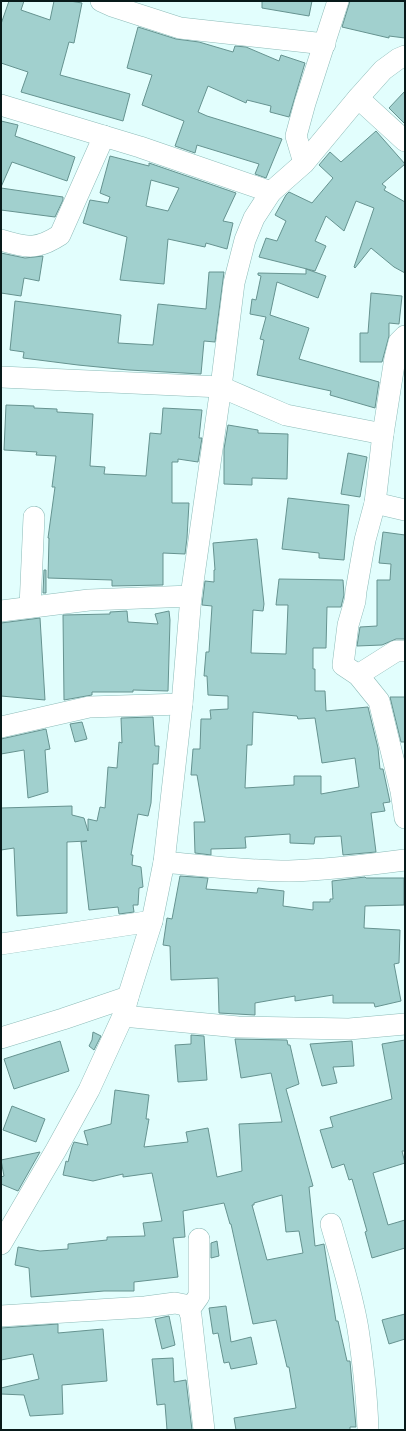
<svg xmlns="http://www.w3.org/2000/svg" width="406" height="1431" font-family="Barlow,sans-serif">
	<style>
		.building { fill: #a1d0ce; stroke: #669390; fill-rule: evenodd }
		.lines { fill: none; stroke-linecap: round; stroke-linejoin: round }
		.minor-casing { stroke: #8dbbb8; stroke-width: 22 }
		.minor { stroke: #fff; stroke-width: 21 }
	</style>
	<rect width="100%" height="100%" fill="#e2fefd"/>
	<g class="building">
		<polygon points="9,1 24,1 21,10 50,20 54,1 70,1 82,3 74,43 69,42 60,75 130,94 123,121 21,92 28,72 1,63 1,24"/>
		<polygon points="262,1 312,1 309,16 262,8"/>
		<polygon points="350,1 405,1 405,38 389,36 389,38 342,27"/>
		<polygon points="138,27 176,39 199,42 233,52 235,46 246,47 279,61 281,55 305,63 289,117 270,112 271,106 247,100 246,103 208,86 198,112 207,116 282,139 266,178 255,174 259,164 197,145 195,153 175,146 184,121 142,105 152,75 127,68"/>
		<polygon points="405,91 405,124 389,108"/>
		<polygon points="1,121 18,125 15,136 75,157 67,181 12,162 1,187"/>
		<polygon points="376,131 405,164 382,184 386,187 384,190 405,202 405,273 394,267 371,248 355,268 354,267 374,208 356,201 344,231 326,216 315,241 326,246 315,271 259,257 266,238 277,241 286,221 275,215 286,195 289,192 312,203 333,178 319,165 330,152 341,162"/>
		<path d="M110,156L149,166V163L236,193L223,221L233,223L227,249L206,243L205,247L168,239L164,284L120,280L127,237L83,223L90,200L108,203L110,197L100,193ZM151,180L179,188L168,211L146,206Z"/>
		<polygon points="1,188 63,197 63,200 55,217 1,210"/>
		<polygon points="1,253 25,258 43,256 39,281 24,278 21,296 1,293"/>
		<polygon points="306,269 326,276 318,298 277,282 270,315 309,328 299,359 379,382 375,408 330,395 331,391 257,375 264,340 260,339 266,317 250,314 252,299 256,300 261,276 258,275 258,273 306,274"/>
		<polygon points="209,272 224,272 215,342 204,341 201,374 129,370 78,365 23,358 24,352 10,350 15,301 121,315 118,343 153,345 158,304 206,309"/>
		<polygon points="371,293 402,296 399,324 389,323 389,336 382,362 360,362 360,333 368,333"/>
		<polygon points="6,405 34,406 34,408 57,409 57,412 93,414 90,466 105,467 104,474 146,476 150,433 161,434 163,408 202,410 199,438 202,438 198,462 178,459 178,462 172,462 172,503 189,503 187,538 185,554 163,553 163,585 112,586 112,580 48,578 49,538 48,538 55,487 52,487 56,456 36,455 37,452 4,450"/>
		<polygon points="228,425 258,430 258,433 288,434 287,479 252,478 252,485 224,484 224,449"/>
		<polygon points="348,453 367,457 360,497 341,494"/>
		<polygon points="288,498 349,505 344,560 319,558 319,553 282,549"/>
		<polygon points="383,532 405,535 405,639 396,639 382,645 357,646 360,627 377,626 377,580 390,580 391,564 379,563"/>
		<path d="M257,539L264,604L263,611L253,610L251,653L286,654L288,605H276L279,579L343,580L344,595L341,607H327L326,648H313V669H315V691H325L326,711L368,707L378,748L380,769H383L390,802L383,803L385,811L371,813L376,852L343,855L341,836L315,837L314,844L290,843V834L245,837L246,848L211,849V855L195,853L194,822H205L197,775H191L193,749H200L201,719H211L210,710L228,709V696L208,695L207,676H204L206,652H209L212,606L202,605L205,581L214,582V570H215L213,543ZM253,712L297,716L298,719L315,718L322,763L355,758L359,787L321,794V776H294V785L245,788L247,745H252Z"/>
		<polygon points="44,570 46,570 46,593 43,593"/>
		<polygon points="127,611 128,622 158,624 155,614 169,611 170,620 168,691 133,690 133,692 92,692 92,695 64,700 63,615 110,614 110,612"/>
		<polygon points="40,618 45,700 1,696 1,623"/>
		<polygon points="390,697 405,697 405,742 401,742"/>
		<polygon points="153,717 155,746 159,746 158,764 153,764 151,803 148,816 138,814 131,855 133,855 132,865 141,867 143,887 139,888 138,905 133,905 134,912 119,914 118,907 89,910 81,842 87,841 67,842 67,913 17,916 14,848 1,850 1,808 72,806 72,815 84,818 88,831 88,819 97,821 100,807 105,808 108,767 117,768 119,742 122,743 121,718"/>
		<polygon points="82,722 87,739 75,742 70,724"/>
		<polygon points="46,729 50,749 45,750 48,792 28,798 24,750 1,754 1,739"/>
		<polygon points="180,876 208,878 206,889 257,893 258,888 284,891 283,906 313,910 313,902 330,902 330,899 333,899 332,881 365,877 366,878 404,878 404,905 365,906 364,928 400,930 399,963 394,964 401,1001 375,1007 374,1003 333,1003 333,995 295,1001 295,996 255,1003 255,1015 219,1013 218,978 171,980 170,946 163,945 167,918 172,919"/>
		<polygon points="93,1032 101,1036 94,1050 89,1046 92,1040"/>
		<polygon points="191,1035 204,1036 207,1080 178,1082 175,1045 191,1044"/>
		<path d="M235,1039L287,1040L288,1045H290L299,1084L286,1089L313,1186L309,1187L315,1246L324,1244L336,1321H338L347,1361H350L356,1427H350V1430H236L234,1418L296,1408L289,1367H287L276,1320L253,1324L231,1224H230L224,1203L183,1211L185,1237L173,1238L178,1277L134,1282V1291H104L31,1297L29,1268L15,1265L18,1247L40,1251L68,1249V1244L107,1240V1237L145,1236L143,1223L162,1221L152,1173L123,1177V1174L93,1181L63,1175L66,1161L68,1162L72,1147L74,1142L88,1145L84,1131L111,1124L115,1090L149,1095L146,1119H149L144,1147L188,1142L186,1132L208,1128L217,1177L242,1171L239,1124L282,1122L271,1073L241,1078ZM282,1195L286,1232L299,1231L303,1253L267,1260L252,1205H254V1203Z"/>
		<polygon points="405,1040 405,1151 402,1151 405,1163 373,1173 388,1225 405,1220 405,1248 372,1258 365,1232 367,1231 352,1179 349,1180 344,1164 332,1168 320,1130 333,1127 330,1117 392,1099 382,1044"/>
		<polygon points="60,1041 69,1071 14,1089 4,1059"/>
		<polygon points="352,1041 354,1066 333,1067 337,1083 322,1086 310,1044"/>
		<polygon points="12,1106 45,1119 36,1142 3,1130"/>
		<polygon points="40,1152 18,1191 1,1184 1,1177 4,1176 1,1160"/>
		<polygon points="217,1241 219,1256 211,1258 211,1243"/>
		<polygon points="226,1306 231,1342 251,1337 257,1364 231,1369 229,1362 224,1363 218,1333 213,1334 209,1308"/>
		<polygon points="405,1314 405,1339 389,1344 382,1320"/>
		<polygon points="169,1316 175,1345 162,1349 155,1319"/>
		<polygon points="58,1324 58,1333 103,1329 107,1381 62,1385 63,1414 30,1416 24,1395 1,1394 1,1388 39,1379 33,1354 1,1360 1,1328"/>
		<polygon points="173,1358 174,1382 186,1380 192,1430 167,1430 165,1404 157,1405 152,1359"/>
	</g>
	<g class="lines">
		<defs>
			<g id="minor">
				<polyline points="101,1 112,6 180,28 325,44"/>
				<polyline points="358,98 405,141"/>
				<polyline points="1,105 140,147 271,192"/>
				<polyline points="304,163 296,136 305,103 338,1"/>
				<path d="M1,240C27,248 37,250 60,235L104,136"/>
				<polyline points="405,336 399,342 395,358 383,434 375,503 365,540 356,591 355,601 348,625 343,665 358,675 379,701 401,791 405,818"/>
				<polyline points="1,377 221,387 286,415 383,434"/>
				<polyline points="375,503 405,510"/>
				<polyline points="30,607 34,517"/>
				<polyline points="1,611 89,600 191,596"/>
				<polyline points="358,675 396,651 405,651"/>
				<polyline points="1,727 89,707 182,704"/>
				<path d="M164,862C206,866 247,871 289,871C328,870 367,865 405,860"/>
				<polyline points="1,944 152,921"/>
				<polyline points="123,1016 238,1027 349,1029 405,1024"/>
				<polyline points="1,1038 63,1019 128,997"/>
				<path d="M331,1224C341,1259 352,1293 358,1329C363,1362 367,1396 368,1430"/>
				<polyline points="1,1244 56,1150 89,1090 123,1016 128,997 152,921 164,862 182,704 191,596 221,387 234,283 245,240 254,218 271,192 304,163 358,98 383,70 398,59 405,56"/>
				<polyline points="189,1310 199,1296 199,1239"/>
				<polyline points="1,1316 145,1307 175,1303 185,1305 189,1310 191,1316 204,1430"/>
			</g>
		</defs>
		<use href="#minor" class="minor-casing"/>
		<use href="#minor" class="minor"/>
	</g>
	<rect width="406" height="1431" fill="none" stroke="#081a1a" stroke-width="4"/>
</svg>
